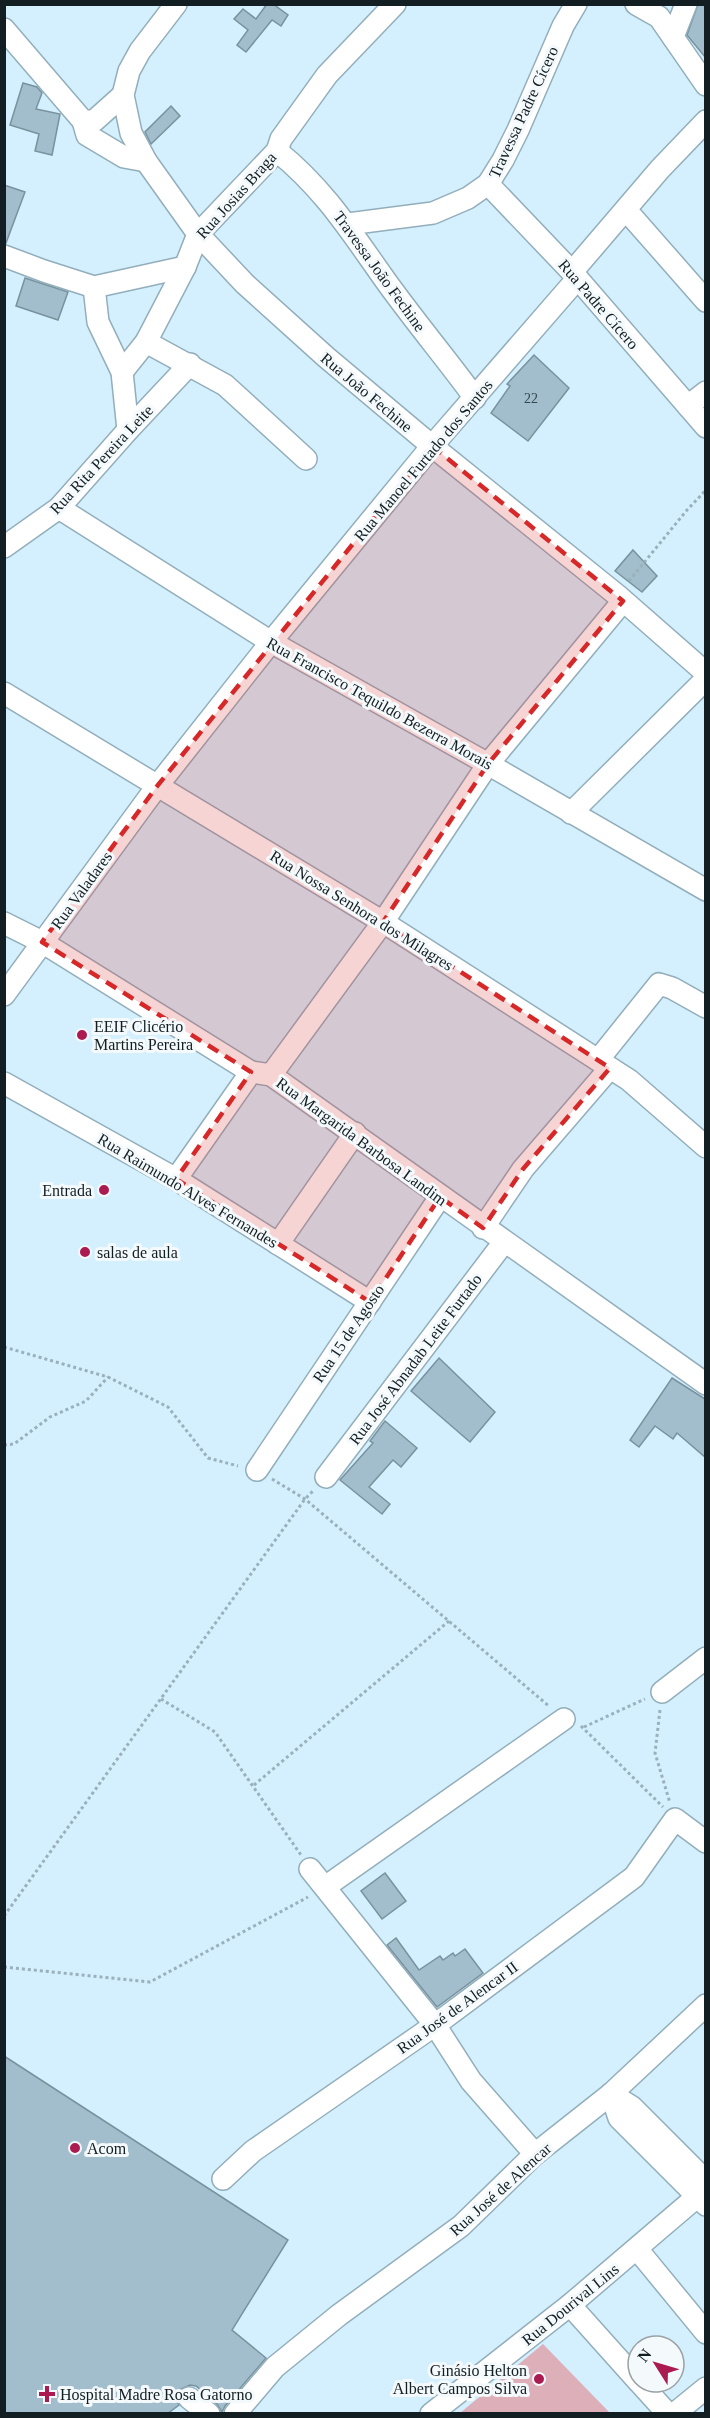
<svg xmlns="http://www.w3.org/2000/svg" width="710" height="2418" font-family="'Times New Roman',serif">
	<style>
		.green { fill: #ddafb8 }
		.building { fill: #a2bdcb; stroke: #78929f; stroke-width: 1.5 }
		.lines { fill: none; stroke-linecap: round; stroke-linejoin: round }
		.minor-casing { stroke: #93aebb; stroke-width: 24 }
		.path { stroke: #9ab0bb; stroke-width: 3; stroke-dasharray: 3 3; stroke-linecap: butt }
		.minor { stroke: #fff; stroke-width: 21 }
		.marked { fill: #d62828; fill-opacity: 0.2; stroke: #d62828; stroke-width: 4.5; stroke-dasharray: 12 8; stroke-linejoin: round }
		.poi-dot { fill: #ab1a51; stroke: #f4f9fc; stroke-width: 2 }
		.labels { text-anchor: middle; stroke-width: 6; stroke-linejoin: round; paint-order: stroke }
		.number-label { font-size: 14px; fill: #37464c }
		.street-label { font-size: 16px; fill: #131e22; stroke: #f4f9fc }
		.poi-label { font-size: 16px; fill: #131e22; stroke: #f4f9fc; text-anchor: start }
	</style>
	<rect width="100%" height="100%" fill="#d4f0fe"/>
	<polygon class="green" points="543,2344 610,2413 460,2413"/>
	<g class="building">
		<polygon points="267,4 273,4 288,15 281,26 272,20 246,52 237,45 248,30 234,19 243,9 256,19"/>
		<polygon points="698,4 705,4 705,57 687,35"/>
		<polygon points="23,83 37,87 42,93 36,109 60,114 52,155 35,151 39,134 10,125"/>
		<polygon points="171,106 180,116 151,144 145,132"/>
		<polygon points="4,185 25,192 6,243 4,243"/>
		<polygon points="25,278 68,292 58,320 16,306"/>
		<polygon points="534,355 569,388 528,441 491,413 510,386 507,384"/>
		<polygon points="633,550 657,576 642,592 615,571"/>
		<polygon points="439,1358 495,1412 470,1442 411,1391"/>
		<polygon points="672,1378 705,1399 705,1457 677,1433 673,1439 655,1426 639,1447 630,1440"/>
		<polygon points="385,1421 417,1448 401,1467 393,1460 369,1487 390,1504 382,1514 340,1480 373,1443 370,1441"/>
		<polygon points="385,1873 406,1901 382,1919 361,1891"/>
		<polygon points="396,1938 419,1970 440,1956 443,1960 453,1953 455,1956 465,1949 483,1973 437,2007 387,1945"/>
		<polygon points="4,2056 288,2240 232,2330 266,2358 225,2406 222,2412 217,2404 196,2386 190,2385 179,2390 176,2397 179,2405 167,2414 4,2414"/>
	</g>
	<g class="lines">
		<defs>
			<g id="minor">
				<polyline points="176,4 140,51 129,71 123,95 131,133 146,161 198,234 245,284 326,357 432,446 617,595 706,673"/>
				<polyline points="636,4 659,17 706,85"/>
				<polyline points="4,29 83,121 87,135 124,157 146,161"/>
				<polyline points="673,37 686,4"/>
				<polyline points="83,121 94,121 123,95"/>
				<path d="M277,151C323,188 349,229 383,277C412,318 445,357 475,398"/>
				<polyline points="488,184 572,272 706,427"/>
				<polyline points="626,210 706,301"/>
				<polyline points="348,224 433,213 468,198 488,184 503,160 518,130 563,26 576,4"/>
				<polyline points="4,256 44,271 94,287 185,267"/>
				<polyline points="572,272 660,169 706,121"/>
				<polyline points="94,287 98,322 122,372 128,430"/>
				<polyline points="146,342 225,385 306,459"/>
				<polyline points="122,372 146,342 185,267 198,234 277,151 281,139 327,75 395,4"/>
				<polyline points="688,406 706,392"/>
				<polyline points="59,508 271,642 488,764 706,890"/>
				<polyline points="4,547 59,508 128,430 190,364"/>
				<polyline points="4,693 383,922 629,1080 706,1147"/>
				<polyline points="571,813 706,679"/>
				<polyline points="4,923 42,942 251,1072 271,1075 706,1384"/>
				<polyline points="4,995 158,785 271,642 432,446 577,279"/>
				<polyline points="598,1060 659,984 672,988 706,1007"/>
				<polyline points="271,1075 383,922 488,764 623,601"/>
				<polyline points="4,1083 176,1179 370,1302"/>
				<polyline points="176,1179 251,1072"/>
				<polyline points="483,1228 523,1169 610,1068"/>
				<polyline points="278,1244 355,1133"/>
				<polyline points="257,1470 440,1197"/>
				<polyline points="326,1477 504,1242"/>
				<polyline points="662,1692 706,1658"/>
				<polyline points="310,1869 435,2025 471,2081 535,2154"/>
				<polyline points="325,1887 564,1719"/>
				<polyline points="611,2094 619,2118 706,2205"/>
				<polyline points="611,2094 632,2107 706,2181"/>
				<polyline points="223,2179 253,2151 435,2025 634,1877 675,1819 706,1842"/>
				<polyline points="637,2249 706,2333"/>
				<polyline points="570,2305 638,2381"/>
				<polyline points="639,2382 668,2414"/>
				<polyline points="189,2398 209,2414"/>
				<polyline points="235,2414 275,2367 339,2315 461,2226 535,2154 611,2094 706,2005"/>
				<polyline points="431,2414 570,2305 706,2189"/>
				<polyline points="674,2414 706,2388"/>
			</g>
		</defs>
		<use href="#minor" class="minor-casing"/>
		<g class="path">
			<polyline points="629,581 687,510 706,490"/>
			<polyline points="4,1347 108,1377 168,1407 208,1458 238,1466"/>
			<polyline points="4,1445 14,1444 50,1417 86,1401 108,1377"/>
			<polyline points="272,1479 305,1499 550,1707"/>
			<polyline points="161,1699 215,1732 301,1855"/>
			<polyline points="660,1710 655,1753 670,1803"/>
			<polyline points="581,1726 663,1807"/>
			<polyline points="584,1727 645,1699"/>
			<polyline points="254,1785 449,1621"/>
			<polyline points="4,1916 305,1499 314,1490"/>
			<polyline points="4,1967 150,1982 308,1897"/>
		</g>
		<use href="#minor" class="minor"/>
	</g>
	<path class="marked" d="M432,446L623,601L488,764L383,922L610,1068L523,1169L483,1228L440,1197L370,1302L176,1179L251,1072L42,942L158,785Z"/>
	<g class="poi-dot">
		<circle cx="82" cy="1035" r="6"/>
		<circle cx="104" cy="1190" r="6"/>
		<circle cx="85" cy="1252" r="6"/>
		<circle cx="75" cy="2148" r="6"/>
		<circle cx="539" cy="2379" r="6"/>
		<path d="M44 2385h6v6h6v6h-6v6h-6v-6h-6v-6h6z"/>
	</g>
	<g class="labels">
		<g class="number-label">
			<text x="531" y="403">22</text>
		</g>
		<g class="street-label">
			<text transform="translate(523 112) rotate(-65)" y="6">Travessa Padre Cícero</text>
			<text transform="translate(236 195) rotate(-48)" y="6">Rua Josias Braga</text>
			<text transform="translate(380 271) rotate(54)" y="6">Travessa João Fechine</text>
			<text transform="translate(599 304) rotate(49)" y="6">Rua Padre Cícero</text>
			<text transform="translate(367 392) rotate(40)" y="6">Rua João Fechine</text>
			<text transform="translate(101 459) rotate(-47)" y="6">Rua Rita Pereira Leite</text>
			<text transform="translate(423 460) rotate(-50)" y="6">Rua Manoel Furtado dos Santos</text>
			<text transform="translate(380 703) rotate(29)" y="6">Rua Francisco Tequildo Bezerra Morais</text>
			<text transform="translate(81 890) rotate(-54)" y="6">Rua Valadares</text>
			<text transform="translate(362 910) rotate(32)" y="6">Rua Nossa Senhora dos Milagres</text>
			<text transform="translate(362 1141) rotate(36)" y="6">Rua Margarida Barbosa Landim</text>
			<text transform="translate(188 1190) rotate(31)" y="6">Rua Raimundo Alves Fernandes</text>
			<text transform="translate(348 1333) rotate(-56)" y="6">Rua 15 de Agosto</text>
			<text transform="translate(415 1359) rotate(-53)" y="6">Rua José Abnadab Leite Furtado</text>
			<text transform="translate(457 2007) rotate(-36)" y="6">Rua José de Alencar II</text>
			<text transform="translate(500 2189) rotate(-42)" y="6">Rua José de Alencar</text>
			<text transform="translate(570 2304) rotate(-39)" y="6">Rua Dourival Lins</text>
		</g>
		<g class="poi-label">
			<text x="94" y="1032">EEIF Clicério<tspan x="94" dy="18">Martins Pereira</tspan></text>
			<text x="92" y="1196" text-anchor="end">Entrada</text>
			<text x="97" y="1258">salas de aula</text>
			<text x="87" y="2154">Acom</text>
			<text x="527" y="2376" text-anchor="end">Ginásio Helton<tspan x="527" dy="18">Albert Campos Silva</tspan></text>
			<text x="60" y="2400">Hospital Madre Rosa Gatorno</text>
		</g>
	</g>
	<rect width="710" height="2418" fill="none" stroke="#131e22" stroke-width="12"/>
	<g transform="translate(656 2364) rotate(307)"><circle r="28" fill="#f4f9fc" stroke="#9aa1a5" stroke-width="1.5"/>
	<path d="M0-4.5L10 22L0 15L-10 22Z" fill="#ab1a51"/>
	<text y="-9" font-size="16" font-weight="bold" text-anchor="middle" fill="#131e22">N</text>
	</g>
</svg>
